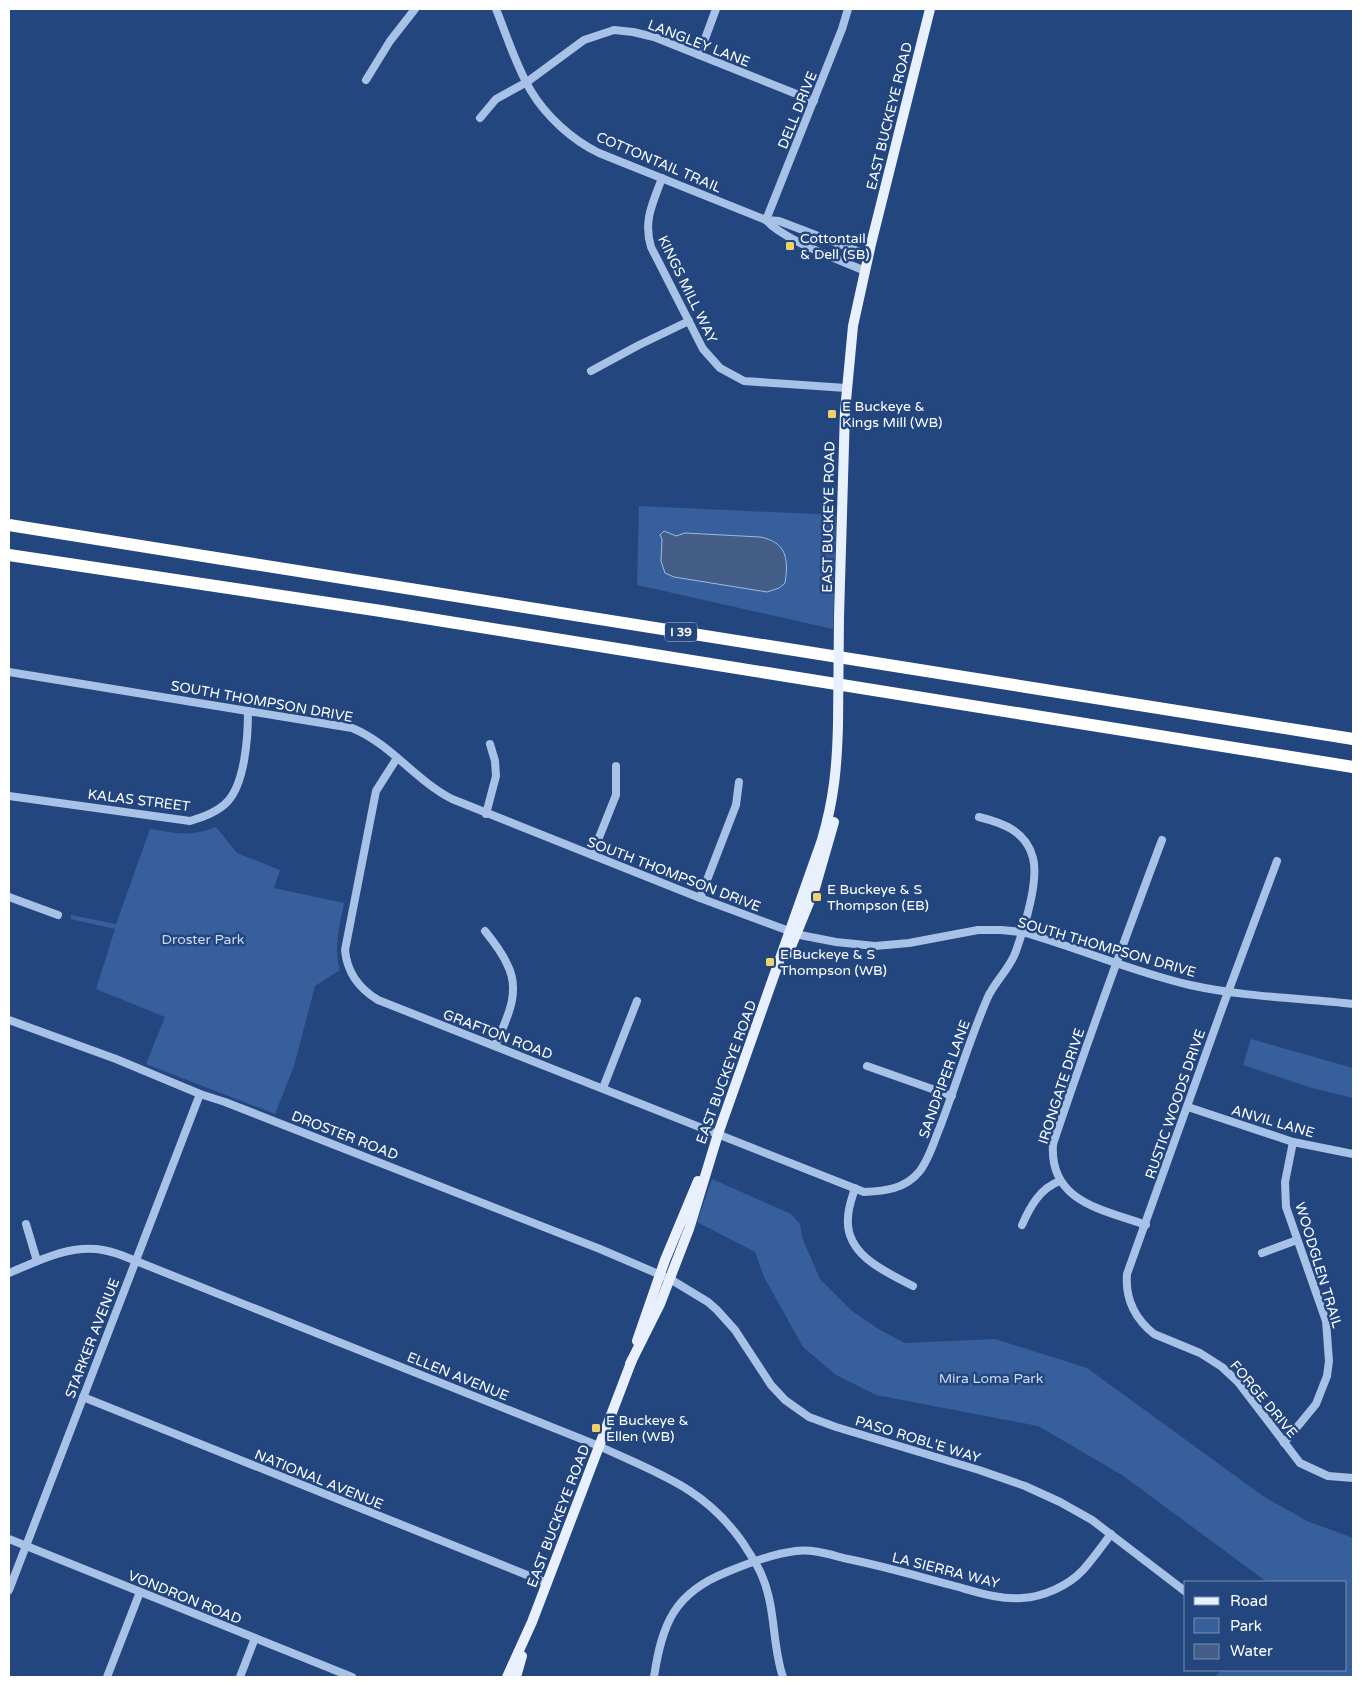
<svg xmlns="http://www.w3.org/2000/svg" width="1362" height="1686" font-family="'Varela Round',sans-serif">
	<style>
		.green { fill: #365f9c }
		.water { fill: #435d86; stroke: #9cbbe7 }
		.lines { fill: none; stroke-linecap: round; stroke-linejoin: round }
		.minor { stroke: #a8c1e6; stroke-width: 8 }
		.major { stroke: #e9f0fd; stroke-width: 10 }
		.highway { stroke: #fff; stroke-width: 12 }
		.major-bridge { stroke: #e9f0fd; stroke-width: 10 }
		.poi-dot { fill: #f1d16b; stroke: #23467e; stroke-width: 2 }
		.labels { text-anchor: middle; stroke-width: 5; stroke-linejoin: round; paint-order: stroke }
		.shield { fill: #23467e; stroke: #bdc8d8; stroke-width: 1 }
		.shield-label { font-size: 12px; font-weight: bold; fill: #fff }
		.street-label { font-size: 14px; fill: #fff; stroke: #23467e }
		.poi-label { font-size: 14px; fill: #fff; stroke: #23467e; text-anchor: start }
		.park-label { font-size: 14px; fill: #cbdcf5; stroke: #23467e }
	</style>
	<rect width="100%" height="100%" fill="#23467e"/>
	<g class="green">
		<polygon points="639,506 836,515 833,629 637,585"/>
		<path d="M216,827L237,853L280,870L274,888L344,903C340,925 333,949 340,970L315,986L294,1066L275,1114L146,1064L165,1017L96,989L115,929L71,919V915L116,924L150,829C175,833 191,837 216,827Z"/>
		<polygon points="1251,1039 1353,1068 1353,1098 1312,1088 1243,1065"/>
		<polygon points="712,1179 791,1214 800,1224 803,1240 820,1279 852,1311 880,1330 905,1343 995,1339 1087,1368 1263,1496 1307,1521 1353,1538 1353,1677 1215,1677 1221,1670 1346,1670 1346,1582 1267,1582 1122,1475 1038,1426 876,1395 836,1375 803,1347 764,1277 755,1252 697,1222"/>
	</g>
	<path class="water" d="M664,531L676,536L685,533L760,537C786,542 789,558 785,583L779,588L767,592L674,577L665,573L661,561L662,539L660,535Z"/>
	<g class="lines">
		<g class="minor">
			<path d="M496,9C507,36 516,66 531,91C546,116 572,140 599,153L766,220L779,221L868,255"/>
			<polyline points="699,55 716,9"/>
			<polyline points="366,80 390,41 415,9"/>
			<polyline points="480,118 496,99 527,82 584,40 614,30 633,32 654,37 814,101"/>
			<path d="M662,178C653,203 643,220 651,247L703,349L720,368L744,381L846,388"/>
			<polyline points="766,220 842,29 848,9"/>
			<path d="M766,220C785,241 838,259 865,271"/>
			<polyline points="591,371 639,345 689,321"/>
			<path d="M9,672L352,728C391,744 415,780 452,799L700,898L800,935L836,942L875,946L909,943L978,930H1001L1022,932C1079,948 1133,972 1190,985C1244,997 1299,998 1353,1004"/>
			<path d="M397,758L376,791L345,950C347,972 358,988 378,1000L864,1192C885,1191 905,1189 919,1172C929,1160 934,1141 940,1127C956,1085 969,1041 987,999C994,982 1010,969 1016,951C1024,928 1039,881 1033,858C1026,831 1003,823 979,817"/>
			<path d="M9,796L190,821C203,817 218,812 228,801C245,782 248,737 248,711"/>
			<polyline points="486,814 496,776 495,761 490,744"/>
			<polyline points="592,855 616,795 616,766"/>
			<path d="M1277,861L1224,1003L1127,1274C1125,1299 1134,1318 1154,1334L1200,1353L1222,1367L1238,1382L1300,1463L1328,1476L1353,1478"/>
			<polyline points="9,897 58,915"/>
			<polyline points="700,898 736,805 739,782"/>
			<path d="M485,931C493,941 502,952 507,964C522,992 506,1020 495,1046"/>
			<polyline points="9,1020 116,1059 200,1094 225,1102 600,1249 670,1279 708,1302 717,1310 735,1330 771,1385 785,1400 809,1417 836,1427 979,1470 1025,1486 1060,1502 1092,1520 1186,1592"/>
			<polyline points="867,1066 952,1096"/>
			<polyline points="603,1088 637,1001"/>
			<polyline points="1188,1107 1293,1142 1353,1154"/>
			<path d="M855,1188C852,1198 848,1208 848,1218C845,1255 886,1272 913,1286"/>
			<polyline points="26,1224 37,1261"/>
			<path d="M1022,1225C1030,1207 1040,1188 1060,1181"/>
			<path d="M1146,1225C1102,1209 1049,1202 1053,1144C1087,1042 1124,941 1162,840"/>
			<polyline points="1262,1253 1297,1240"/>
			<path d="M9,1273C38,1261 70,1244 103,1250C109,1251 115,1253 121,1255L599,1446C658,1474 704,1487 743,1543C749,1553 758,1565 762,1576C776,1608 772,1646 783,1677"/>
			<polyline points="83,1397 547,1583"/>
			<polyline points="1284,1443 1316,1404 1327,1376 1329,1361 1326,1321 1286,1207 1285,1182 1293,1142"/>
			<polyline points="9,1539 352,1677"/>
			<polyline points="9,1590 200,1094"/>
			<polyline points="107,1677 140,1592"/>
			<polyline points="240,1677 255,1638"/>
			<path d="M654,1677C662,1624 674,1593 727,1572C749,1563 772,1554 796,1551C814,1549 831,1555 848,1559C883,1566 917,1576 951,1585C974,1591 998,1600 1022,1598C1043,1597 1068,1586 1083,1570C1093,1559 1102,1546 1111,1534"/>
		</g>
		<g class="major">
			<polyline points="839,617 845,411 853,326 871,244 930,9"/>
			<polyline points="788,954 815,888 834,822"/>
			<polyline points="637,1341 665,1260 698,1181"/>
			<path d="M630,1364L660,1304L689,1229L718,1134L822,840C834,799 837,767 838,724"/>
			<polyline points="507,1677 532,1622 632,1360"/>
			<polyline points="516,1677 522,1656"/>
		</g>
		<g class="highway">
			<polyline points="9,525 1353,739"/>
			<polyline points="9,555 381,611 1353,767"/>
		</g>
		<polyline class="major-bridge" points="838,724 839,617"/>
	</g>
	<g class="poi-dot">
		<rect x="785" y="241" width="10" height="10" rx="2.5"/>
		<rect x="827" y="409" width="10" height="10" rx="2.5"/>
		<rect x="812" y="892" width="10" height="10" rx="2.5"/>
		<rect x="765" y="957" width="10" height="10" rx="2.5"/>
		<rect x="591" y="1423" width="10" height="10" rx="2.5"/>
	</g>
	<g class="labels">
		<rect class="shield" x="665" y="622.5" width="32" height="19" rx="4"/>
		<g class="shield-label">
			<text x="681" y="636">I 39</text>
		</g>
		<g class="street-label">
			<text transform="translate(699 43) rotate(21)" y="5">LANGLEY LANE</text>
			<text transform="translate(797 110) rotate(-68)" y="5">DELL DRIVE</text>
			<text transform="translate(889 116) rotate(-76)" y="5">EAST BUCKEYE ROAD</text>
			<text transform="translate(659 162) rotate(23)" y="5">COTTONTAIL TRAIL</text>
			<text transform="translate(688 289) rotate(64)" y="5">KINGS MILL WAY</text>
			<text transform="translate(828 517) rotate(-89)" y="5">EAST BUCKEYE ROAD</text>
			<text transform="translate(262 701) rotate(10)" y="5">SOUTH THOMPSON DRIVE</text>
			<text transform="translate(139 800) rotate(7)" y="5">KALAS STREET</text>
			<text transform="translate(674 874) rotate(21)" y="5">SOUTH THOMPSON DRIVE</text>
			<text transform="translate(1107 947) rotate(16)" y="5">SOUTH THOMPSON DRIVE</text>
			<text transform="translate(498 1034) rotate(21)" y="5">GRAFTON ROAD</text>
			<text transform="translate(726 1072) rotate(-70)" y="5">EAST BUCKEYE ROAD</text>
			<text transform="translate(944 1079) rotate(-70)" y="5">SANDPIPER LANE</text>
			<text transform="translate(1061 1086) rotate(-72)" y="5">IRONGATE DRIVE</text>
			<text transform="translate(1175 1104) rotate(-71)" y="5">RUSTIC WOODS DRIVE</text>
			<text transform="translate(1273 1121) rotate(16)" y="5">ANVIL LANE</text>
			<text transform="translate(345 1135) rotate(21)" y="5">DROSTER ROAD</text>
			<text transform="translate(1319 1265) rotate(73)" y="5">WOODGLEN TRAIL</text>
			<text transform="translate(92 1338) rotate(-69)" y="5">STARKER AVENUE</text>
			<text transform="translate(458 1376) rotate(22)" y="5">ELLEN AVENUE</text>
			<text transform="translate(1264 1399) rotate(50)" y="5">FORGE DRIVE</text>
			<text transform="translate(918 1439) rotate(17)" y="5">PASO ROBL'E WAY</text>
			<text transform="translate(319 1479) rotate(22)" y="5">NATIONAL AVENUE</text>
			<text transform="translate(558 1516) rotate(-69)" y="5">EAST BUCKEYE ROAD</text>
			<text transform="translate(946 1570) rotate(14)" y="5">LA SIERRA WAY</text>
			<text transform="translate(185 1597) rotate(22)" y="5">VONDRON ROAD</text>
		</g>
		<g class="poi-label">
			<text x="800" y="243">Cottontail<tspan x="800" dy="16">&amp; Dell (SB)</tspan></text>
			<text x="842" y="411">E Buckeye &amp;<tspan x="842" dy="16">Kings Mill (WB)</tspan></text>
			<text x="827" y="894">E Buckeye &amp; S<tspan x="827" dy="16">Thompson (EB)</tspan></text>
			<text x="780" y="959">E Buckeye &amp; S<tspan x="780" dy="16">Thompson (WB)</tspan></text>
			<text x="606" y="1425">E Buckeye &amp;<tspan x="606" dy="16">Ellen (WB)</tspan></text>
		</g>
		<g class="park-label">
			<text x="203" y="944">Droster Park</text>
			<text x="991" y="1383">Mira Loma Park</text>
		</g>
	</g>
	<rect width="1362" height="1686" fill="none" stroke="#ffffff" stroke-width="20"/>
	<rect x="1184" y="1581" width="162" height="90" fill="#23467e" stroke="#7b90b2"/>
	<rect x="1194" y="1597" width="25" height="8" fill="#e9f0fd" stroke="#7b90b2"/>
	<text x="1230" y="1606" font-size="15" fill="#ffffff">Road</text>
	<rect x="1194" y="1618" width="25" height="15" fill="#365f9c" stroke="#7b90b2"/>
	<text x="1230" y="1631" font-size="15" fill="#ffffff">Park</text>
	<rect x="1194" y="1644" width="25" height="15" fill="#435d86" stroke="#7b90b2"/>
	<text x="1230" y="1656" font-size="15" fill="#ffffff">Water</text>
</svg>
